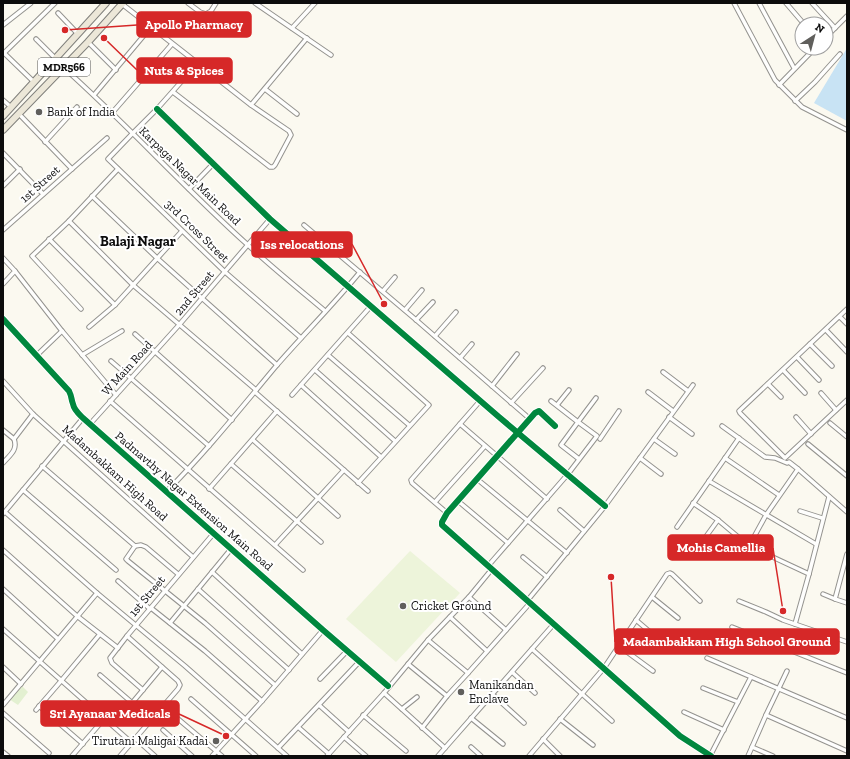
<svg xmlns="http://www.w3.org/2000/svg" width="850" height="759" font-family="'Zilla Slab',serif">
	<style>
		.green { fill: #e3f0d1 }
		.pitch { fill: #edf4da }
		.water { fill: #c8e3f4 }
		.lines { fill: none; stroke-linecap: round; stroke-linejoin: round }
		.street-casing { stroke: #94938f; stroke-width: 5.5 }
		.primary-casing { stroke: #81807c; stroke-width: 8 }
		.street { stroke: #fefefd; stroke-width: 3.5 }
		.primary { stroke: #ece7d8; stroke-width: 6 }
		.cycleway-casing { stroke: #fff; stroke-width: 8 }
		.cycleway { stroke: #00873e; stroke-width: 6 }
		.poi-dot { fill: #605f5c; stroke: #fff; stroke-width: 1.5 }
		.labels { text-anchor: middle; stroke-width: 4; stroke-linejoin: round; paint-order: stroke }
		.shield { fill: #fff; stroke: #555; stroke-width: 1 }
		.shield-label { font-size: 11px; font-weight: bold; fill: #0c0c0c }
		.poi-label { font-size: 12px; fill: #0c0c0c; stroke: #fff; text-anchor: start }
		.street-label { font-size: 12px; fill: #0c0c0c; stroke: #fff }
		.quarter-label { font-size: 14px; font-weight: bold; fill: #0c0c0c; stroke: #fff }
		.leader { fill: none; stroke: #d62828; stroke-width: 1.5 }
		.callout-dot { fill: #d62828; stroke: #fff; stroke-width: 1.5 }
		.callout { fill: #d62828; stroke: #d62828; stroke-width: 1.5 }
		.callout-label { font-size: 13px; text-anchor: middle; font-weight: bold; fill: #fff }
	</style>
	<rect width="100%" height="100%" fill="#fbf9f0"/>
	<polygon class="green" points="21,685 28,692 18,705 9,699"/>
	<polygon class="pitch" points="410,551 460,593 396,662 346,619"/>
	<polygon class="water" points="847,48 847,121 814,103"/>
	<g class="lines">
		<defs>
			<g id="street">
				<polyline points="188,3 200,12 206,14 211,11 216,3"/>
				<polyline points="255,3 331,55"/>
				<polyline points="734,3 775,80 802,107 847,130"/>
				<polyline points="759,3 794,68"/>
				<polyline points="786,3 804,24"/>
				<polyline points="812,3 835,28 826,37"/>
				<polyline points="122,4 251,105 289,131 291,135 275,165 273,167 270,167 173,92"/>
				<polyline points="58,13 78,34"/>
				<polyline points="3,25 31,3"/>
				<polyline points="292,28 315,3"/>
				<polyline points="835,28 847,16"/>
				<polyline points="36,39 56,59"/>
				<polyline points="88,42 116,70"/>
				<polyline points="3,52 34,82"/>
				<polyline points="3,54 55,3"/>
				<polyline points="197,64 157,109 132,134 108,159 225,272 301,338"/>
				<path d="M64,68C128,125 185,189 249,246C274,269 300,290 325,311"/>
				<polyline points="779,85 815,48"/>
				<polyline points="265,89 297,114"/>
				<polyline points="94,95 151,27"/>
				<polyline points="3,100 11,107"/>
				<polyline points="795,101 815,82 840,54"/>
				<polyline points="251,105 307,38"/>
				<polyline points="157,109 270,219 499,417 605,506"/>
				<polyline points="112,113 172,44"/>
				<polyline points="19,114 72,169"/>
				<polyline points="45,142 77,107"/>
				<polyline points="3,153 43,194"/>
				<polyline points="3,186 20,169"/>
				<polyline points="189,189 214,163"/>
				<polyline points="92,196 158,259 277,365"/>
				<polyline points="69,221 133,285 256,390"/>
				<polyline points="304,225 415,319 530,419"/>
				<polyline points="3,230 107,138"/>
				<polyline points="49,239 115,305 89,327"/>
				<polyline points="3,258 15,271 3,284"/>
				<polyline points="15,271 62,331 116,395"/>
				<polyline points="383,291 395,277"/>
				<polyline points="115,305 182,231"/>
				<polyline points="81,309 32,256 69,221 118,169"/>
				<polyline points="847,309 739,411 740,413 785,458 847,400"/>
				<polyline points="405,310 422,290"/>
				<polyline points="840,317 847,324"/>
				<path d="M3,319L69,391C72,397 71,399 73,404C74,410 79,414 83,418L323,630L388,686"/>
				<polyline points="416,320 433,302"/>
				<polyline points="826,330 847,352"/>
				<polyline points="348,333 429,405 358,483"/>
				<polyline points="135,334 232,420"/>
				<polyline points="435,336 456,312"/>
				<polyline points="810,344 832,366"/>
				<polyline points="82,355 122,331"/>
				<polyline points="328,355 409,425"/>
				<polyline points="36,356 62,331"/>
				<polyline points="797,357 819,380"/>
				<polyline points="460,358 472,344"/>
				<polyline points="111,361 209,446"/>
				<polyline points="315,370 395,441"/>
				<polyline points="783,370 805,393"/>
				<polyline points="663,372 688,391"/>
				<polyline points="3,381 33,414 193,557"/>
				<polyline points="768,384 781,397"/>
				<polyline points="301,385 381,457"/>
				<polyline points="492,386 517,354"/>
				<polyline points="255,392 368,491"/>
				<polyline points="648,392 673,411"/>
				<polyline points="821,393 836,410"/>
				<polyline points="292,395 371,306"/>
				<polyline points="110,401 303,570"/>
				<polyline points="551,401 578,422 596,398"/>
				<polyline points="511,403 543,368"/>
				<polyline points="557,405 569,390"/>
				<polyline points="669,417 692,434"/>
				<polyline points="796,417 811,434"/>
				<polyline points="830,423 847,437"/>
				<polyline points="90,424 179,325 270,219"/>
				<polyline points="460,424 547,499"/>
				<polyline points="555,426 539,411 535,413 447,513 442,522 442,525 680,736 711,756"/>
				<polyline points="722,426 765,457 775,458 787,463 789,462 798,469 766,515 749,546"/>
				<polyline points="3,430 14,439 33,414"/>
				<polyline points="600,439 619,411"/>
				<polyline points="654,439 675,454"/>
				<polyline points="253,440 338,516"/>
				<polyline points="808,444 847,476"/>
				<polyline points="640,458 661,474"/>
				<polyline points="725,458 779,495"/>
				<path d="M3,463C10,455 18,450 14,439"/>
				<polyline points="231,464 321,542"/>
				<polyline points="42,466 135,546 126,559 128,561 205,623 275,685"/>
				<polyline points="798,469 847,512"/>
				<polyline points="477,479 567,553"/>
				<polyline points="709,481 816,544"/>
				<polyline points="209,489 277,411"/>
				<polyline points="23,490 116,570"/>
				<path d="M167,491C206,452 241,408 277,365C304,334 334,304 360,272"/>
				<polyline points="458,501 508,543"/>
				<polyline points="435,502 485,446"/>
				<polyline points="693,503 718,520 749,546 809,574"/>
				<polyline points="560,510 584,531"/>
				<polyline points="800,511 822,518"/>
				<polyline points="5,512 97,593 185,666 287,756"/>
				<polyline points="447,513 412,483 411,480 480,401"/>
				<polyline points="3,514 83,418"/>
				<polyline points="677,527 739,438"/>
				<polyline points="702,542 718,520"/>
				<polyline points="275,545 344,470"/>
				<polyline points="135,546 141,545 146,547 178,574"/>
				<polyline points="3,550 77,616 118,648"/>
				<polyline points="847,554 835,599 847,603"/>
				<polyline points="523,557 547,577"/>
				<polyline points="488,566 568,474 597,436 578,422 561,445 579,459"/>
				<polyline points="212,572 302,654"/>
				<polyline points="118,581 150,609"/>
				<polyline points="3,589 58,639"/>
				<polyline points="198,589 289,670"/>
				<polyline points="823,594 835,599"/>
				<polyline points="469,597 506,630"/>
				<polyline points="652,597 678,618"/>
				<polyline points="527,601 605,506 693,385"/>
				<polyline points="739,601 766,612 783,620 847,642"/>
				<polyline points="151,608 205,651 262,701"/>
				<polyline points="450,617 487,651"/>
				<polyline points="636,620 670,649"/>
				<polyline points="170,623 231,549"/>
				<polyline points="795,624 809,574 829,497"/>
				<polyline points="732,627 847,673"/>
				<polyline points="3,629 132,743"/>
				<polyline points="428,640 468,673 530,603"/>
				<polyline points="619,646 653,671"/>
				<polyline points="532,649 612,721"/>
				<polyline points="707,658 847,718"/>
				<polyline points="408,664 447,696"/>
				<polyline points="3,667 21,684"/>
				<polyline points="512,672 535,693"/>
				<polyline points="100,675 152,720"/>
				<polyline points="320,679 347,651"/>
				<polyline points="703,688 738,702"/>
				<polyline points="143,690 112,663 110,658 127,636 214,533"/>
				<polyline points="384,693 445,748 553,625"/>
				<polyline points="492,694 524,723"/>
				<polyline points="191,699 256,756"/>
				<polyline points="132,703 162,667"/>
				<polyline points="3,705 97,593"/>
				<polyline points="319,705 349,732"/>
				<polyline points="39,706 83,744"/>
				<polyline points="402,709 417,697"/>
				<polyline points="36,710 61,681 100,634"/>
				<polyline points="684,712 724,730"/>
				<polyline points="3,713 49,753"/>
				<polyline points="363,715 406,751"/>
				<polyline points="766,715 787,671"/>
				<polyline points="177,718 222,756"/>
				<polyline points="471,718 503,744"/>
				<polyline points="560,719 593,745"/>
				<polyline points="298,727 329,754"/>
				<polyline points="422,728 447,696 468,673"/>
				<polyline points="163,730 192,756"/>
				<polyline points="344,737 366,756"/>
				<polyline points="136,739 155,756"/>
				<polyline points="543,739 560,756"/>
				<polyline points="471,747 481,756"/>
				<polyline points="752,747 766,715 847,751"/>
				<polyline points="278,748 360,661"/>
				<polyline points="3,752 8,756"/>
				<polyline points="72,756 104,719"/>
				<polyline points="120,756 178,689 180,685 178,681 127,636"/>
				<polyline points="212,756 262,701 323,630"/>
				<polyline points="327,756 384,693 428,640 469,597 492,569"/>
				<polyline points="438,756 445,748"/>
				<polyline points="529,756 604,668 667,574 670,573 672,574 700,601"/>
				<polyline points="710,756 751,677"/>
				<polyline points="748,756 752,747 773,756"/>
			</g>
			<g id="primary">
				<polyline points="3,116 106,3"/>
				<polyline points="3,130 88,42 123,3"/>
			</g>
		</defs>
		<use href="#street" class="street-casing"/>
		<use href="#primary" class="primary-casing"/>
		<use href="#street" class="street"/>
		<use href="#primary" class="primary"/>
		<defs>
			<g id="cycleway">
				<polyline points="157,109 270,219 499,417 605,506"/>
				<path d="M3,319L69,391C72,397 71,399 73,404C74,410 79,414 83,418L323,630L388,686"/>
				<polyline points="555,426 539,411 535,413 447,513 442,522 442,525 680,736 711,756"/>
			</g>
		</defs>
		<use href="#cycleway" class="cycleway-casing"/>
		<use href="#cycleway" class="cycleway"/>
	</g>
	<g class="poi-dot">
		<circle cx="39" cy="112" r="4"/>
		<circle cx="403" cy="606" r="4"/>
		<circle cx="461" cy="692" r="4"/>
		<circle cx="216" cy="741" r="4"/>
	</g>
	<g class="labels">
		<rect class="shield" x="38" y="58" width="52" height="18" rx="3"/>
		<g class="shield-label">
			<text x="64" y="71">MDR566</text>
		</g>
		<g class="poi-label">
			<text x="47" y="116">Bank of India</text>
			<text x="411" y="610">Cricket Ground</text>
			<text x="469" y="689">Manikandan<tspan x="469" dy="14">Enclave</tspan></text>
			<text x="208" y="745" text-anchor="end">Tirutani Maligai Kadai</text>
		</g>
		<g class="street-label">
			<text transform="translate(190 176) rotate(44)" y="4">Karpaga Nagar Main Road</text>
			<text transform="translate(40 184) rotate(-42)" y="4">1st Street</text>
			<text transform="translate(197 231) rotate(44)" y="4">3rd Cross Street</text>
			<text transform="translate(194 293) rotate(-50)" y="4">2nd Street</text>
			<text transform="translate(127 368) rotate(-48)" y="4">W Main Road</text>
			<text transform="translate(115 473) rotate(42)" y="4">Madambakkam High Road</text>
			<text transform="translate(194 501) rotate(41)" y="4">Padmavthy Nagar Extension Main Road</text>
			<text transform="translate(147 596) rotate(-50)" y="4">1st Street</text>
		</g>
		<g class="quarter-label">
			<text x="138" y="246">Balaji Nagar</text>
		</g>
	</g>
	<path class="leader" d="M65 30L137 25M104 38L137 70M384 304L352 244M783 611L773 548M611 577L615 642M226 736L179 714"/>
	<g class="callout-dot">
		<circle cx="65" cy="30" r="4"/>
		<circle cx="104" cy="38" r="4"/>
		<circle cx="384" cy="304" r="4"/>
		<circle cx="783" cy="611" r="4"/>
		<circle cx="611" cy="577" r="4"/>
		<circle cx="226" cy="736" r="4"/>
	</g>
	<g class="callout">
		<rect x="137" y="12" width="114" height="25" rx="4"/>
		<rect x="137" y="58" width="95" height="25" rx="4"/>
		<rect x="252" y="232" width="100" height="25" rx="4"/>
		<rect x="668" y="535" width="105" height="25" rx="4"/>
		<rect x="615" y="629" width="224" height="25" rx="4"/>
		<rect x="41" y="701" width="138" height="25" rx="4"/>
	</g>
	<g class="callout-label">
		<text x="194" y="29">Apollo Pharmacy</text>
		<text x="184" y="75">Nuts &amp; Spices</text>
		<text x="302" y="249">Iss relocations</text>
		<text x="721" y="552">Mohis Camellia</text>
		<text x="727" y="646">Madambakkam High School Ground</text>
		<text x="110" y="718">Sri Ayanaar Medicals</text>
	</g>
	<rect width="850" height="759" fill="none" stroke="#0c0c0c" stroke-width="8"/>
	<g transform="translate(814 36) rotate(36)"><circle r="19" fill="#ffffff" stroke="#9e9e9e"/>
	<path d="M0-3L7 15L0 10L-7 15Z" fill="#605f5c"/>
	<text y="-6" font-size="11" font-weight="bold" text-anchor="middle" fill="#0c0c0c">N</text>
	</g>
</svg>
